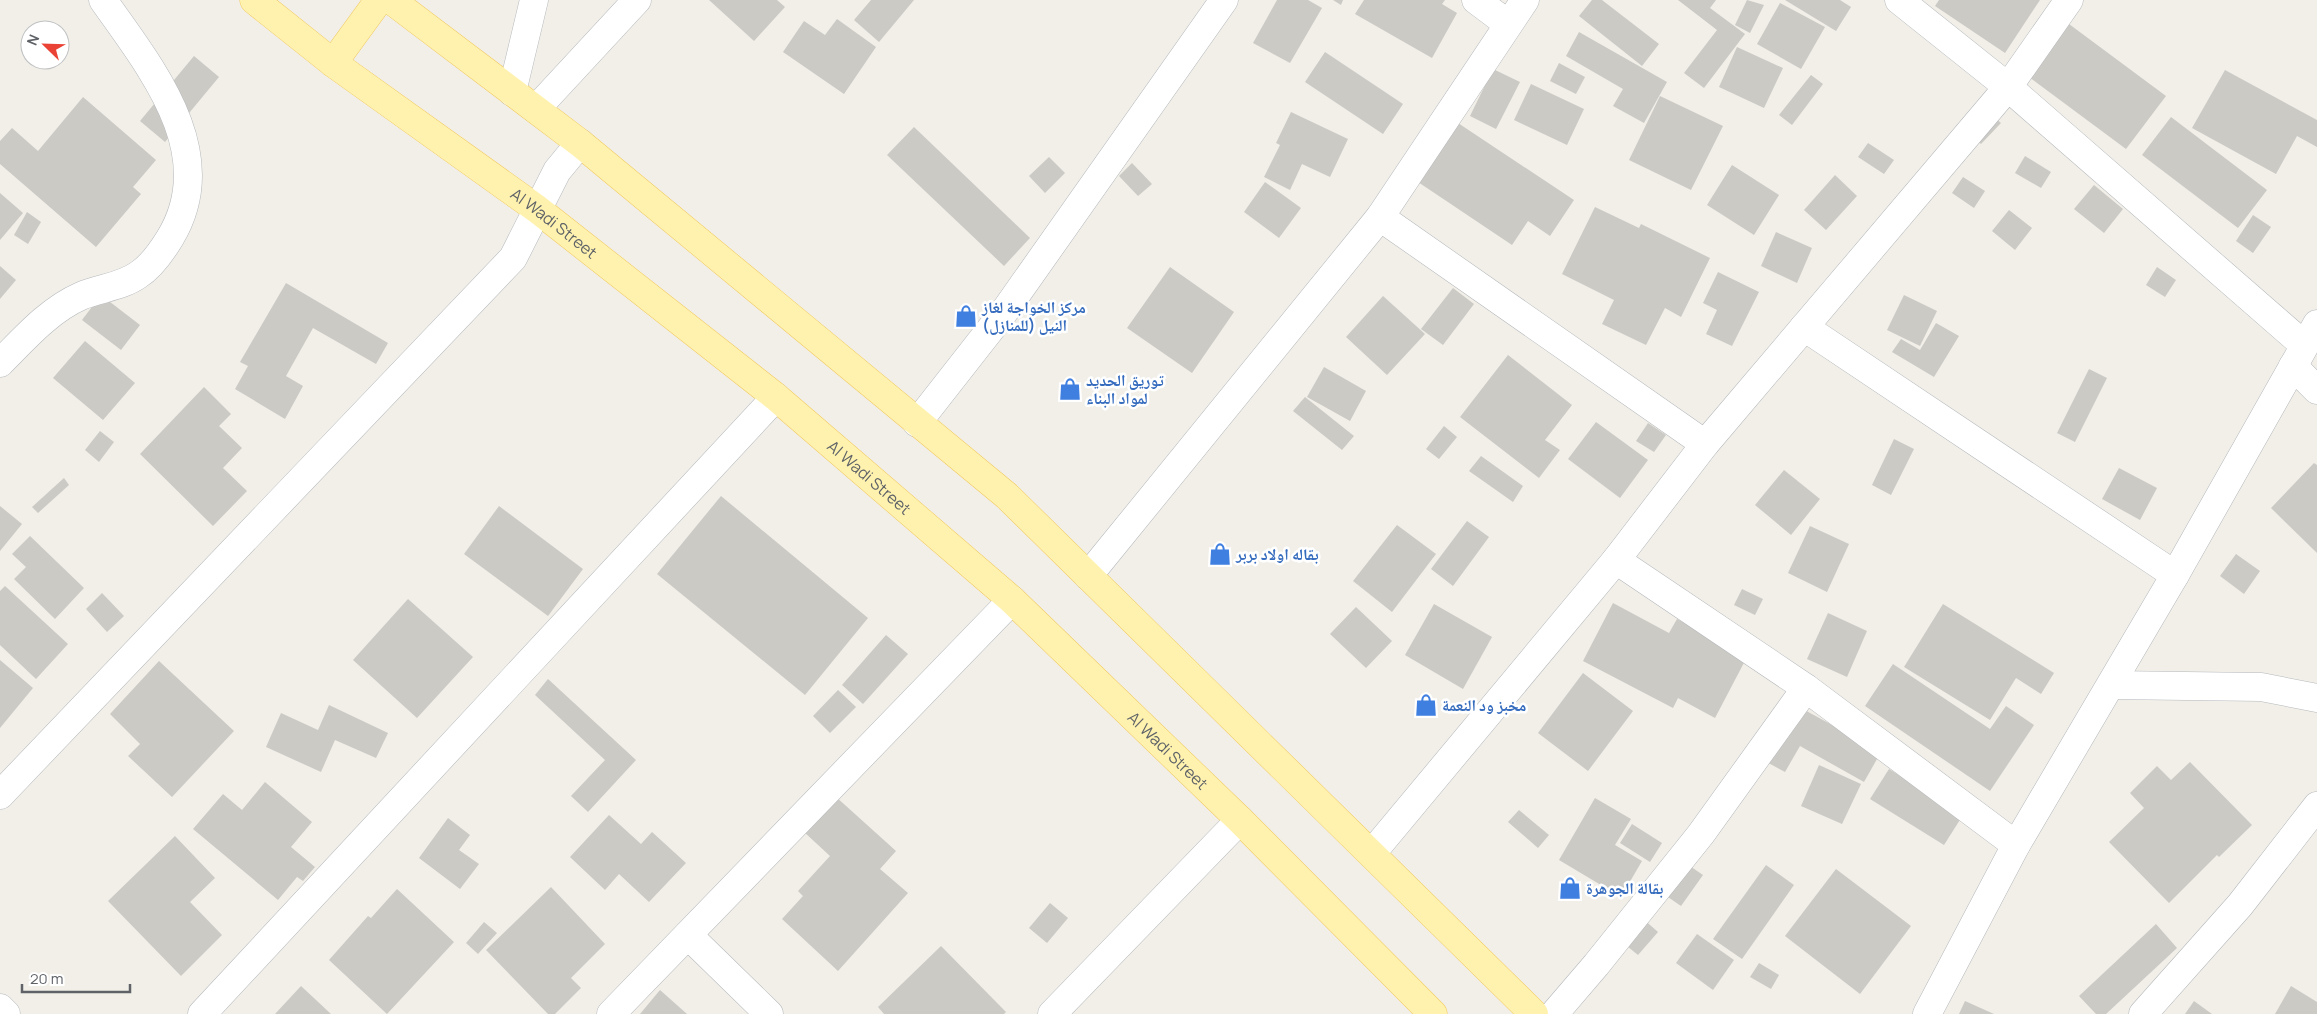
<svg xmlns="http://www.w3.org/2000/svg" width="2317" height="1014" font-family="Manrope,'Noto Naskh Arabic',sans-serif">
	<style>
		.building { fill: #cccac5 }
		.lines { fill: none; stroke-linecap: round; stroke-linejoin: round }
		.minor-casing { stroke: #b5b8bc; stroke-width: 29 }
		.major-casing { stroke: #f2c960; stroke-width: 29 }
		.minor { stroke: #fff; stroke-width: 28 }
		.major { stroke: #fff2af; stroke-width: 28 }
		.labels { text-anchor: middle; stroke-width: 5; stroke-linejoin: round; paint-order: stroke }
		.street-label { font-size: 16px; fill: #5f6368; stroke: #fff }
		.shop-label { font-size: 16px; font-weight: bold; fill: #366cbe; stroke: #fff; text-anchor: start }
	</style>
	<rect width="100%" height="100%" fill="#f1efe8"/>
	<g class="building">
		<polygon points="709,0 777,0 785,7 754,41"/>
		<polygon points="871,0 914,0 879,42 854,20"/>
		<polygon points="1277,0 1308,0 1322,8 1290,63 1253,43"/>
		<polygon points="1333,0 1343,0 1341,5"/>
		<polygon points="1364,0 1445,0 1442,4 1457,13 1432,58 1355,14"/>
		<polygon points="1592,0 1602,0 1659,44 1642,66 1579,16"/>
		<polygon points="1678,0 1716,0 1710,8 1745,34 1704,88 1684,73 1717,30"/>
		<polygon points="1747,0 1764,5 1750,33 1735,25"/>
		<polygon points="1785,0 1840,0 1851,7 1836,31"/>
		<polygon points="1939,0 2040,0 2005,53 1935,6"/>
		<polygon points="1780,3 1825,27 1801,69 1757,44"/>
		<polygon points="837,19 876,47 844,94 783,52 804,21 825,35"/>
		<polygon points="2069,24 2166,96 2126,149 2029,77"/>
		<polygon points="1579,32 1667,82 1644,123 1613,106 1623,89 1566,56"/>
		<polygon points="1737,47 1783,68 1764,108 1719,87"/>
		<polygon points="1325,52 1403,104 1383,134 1305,82"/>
		<polygon points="194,56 219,77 165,142 140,121"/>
		<polygon points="1559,63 1585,77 1576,94 1550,81"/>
		<polygon points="1493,69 1520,82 1496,129 1470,116"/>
		<polygon points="2225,70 2317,120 2317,147 2297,136 2276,174 2192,128"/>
		<polygon points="1811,75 1823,84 1792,125 1779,115"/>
		<polygon points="1531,84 1584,109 1567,145 1514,120"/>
		<polygon points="1660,96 1723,126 1691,190 1629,160"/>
		<polygon points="83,97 156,160 133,187 141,194 96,247 0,164 0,141 12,128 38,151"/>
		<polygon points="1291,112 1348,139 1330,177 1302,164 1290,190 1264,177 1280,145 1276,143"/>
		<polygon points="1988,112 2001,123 1981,144 1968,133"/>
		<polygon points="2171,117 2267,190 2238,228 2142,155"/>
		<polygon points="1458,123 1574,200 1550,236 1528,221 1512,245 1418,182"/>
		<polygon points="914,127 1030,238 1004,266 887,155"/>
		<polygon points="1868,143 1894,160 1884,174 1858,157"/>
		<polygon points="2025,156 2051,172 2041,188 2015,173"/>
		<polygon points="1049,157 1065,173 1045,193 1029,176"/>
		<polygon points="1132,163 1152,184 1138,196 1119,176"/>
		<polygon points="1732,165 1779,195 1754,235 1707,205"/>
		<polygon points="1835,175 1857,196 1826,230 1804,210"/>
		<polygon points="1963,177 1985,191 1974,208 1952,193"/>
		<polygon points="1265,182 1301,208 1279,238 1244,212"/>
		<polygon points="2094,185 2123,209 2104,233 2074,209"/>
		<polygon points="0,193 23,213 0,240"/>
		<polygon points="1595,207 1639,228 1641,224 1710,258 1681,317 1665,308 1646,345 1602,324 1614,300 1562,274"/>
		<polygon points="2009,210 2032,228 2015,250 1992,231"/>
		<polygon points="27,212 41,222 28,244 14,235"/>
		<polygon points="2253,215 2271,227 2253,253 2236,241"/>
		<polygon points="1776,232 1812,248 1797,283 1761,266"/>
		<polygon points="0,266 16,280 0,299"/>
		<polygon points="1170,267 1234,312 1192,373 1127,328"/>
		<polygon points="2157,267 2176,280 2165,297 2146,285"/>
		<polygon points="1718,272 1759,292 1732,346 1706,334 1717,310 1703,303"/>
		<polygon points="286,283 388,343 376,364 313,328 286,376 303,386 285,419 235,389 248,366 240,362"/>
		<polygon points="1453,288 1474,304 1443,345 1421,329"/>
		<polygon points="101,295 140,325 121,350 82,320"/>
		<polygon points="1904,295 1937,311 1920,346 1887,330"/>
		<polygon points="1383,296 1425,334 1387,375 1346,337"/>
		<polygon points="1936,323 1959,336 1934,377 1892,352 1901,339 1920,350"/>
		<polygon points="85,341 135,383 103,420 53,378"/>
		<polygon points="1508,355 1572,405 1545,440 1560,450 1539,478 1460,417"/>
		<polygon points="1324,367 1366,391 1350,421 1307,397"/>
		<polygon points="2089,369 2107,378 2075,442 2057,433"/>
		<polygon points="204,387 231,414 219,426 242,448 223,468 247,491 213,526 140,454"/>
		<polygon points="1305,397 1354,436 1342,450 1293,411"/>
		<polygon points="1596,422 1648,460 1620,498 1568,459"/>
		<polygon points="1648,423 1666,435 1654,452 1636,441"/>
		<polygon points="1444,426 1457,437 1439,459 1426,449"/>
		<polygon points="100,431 114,442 99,462 85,450"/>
		<polygon points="1894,439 1914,449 1891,495 1872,485"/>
		<polygon points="1481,456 1523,486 1513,502 1469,471"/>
		<polygon points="2314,463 2317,465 2317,553 2271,508"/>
		<polygon points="2119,468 2157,488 2140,520 2102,499"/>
		<polygon points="1784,470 1820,499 1791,535 1755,505"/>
		<polygon points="64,478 69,485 38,513 32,507"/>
		<polygon points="721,496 868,618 805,695 657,574"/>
		<polygon points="0,506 22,524 0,551"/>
		<polygon points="499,506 583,569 548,616 464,554"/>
		<polygon points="1467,521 1489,537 1453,586 1431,569"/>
		<polygon points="1397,525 1436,554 1392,612 1353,581"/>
		<polygon points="1810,526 1849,544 1827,592 1788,573"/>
		<polygon points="30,536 84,588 55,619 14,579 26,567 12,554"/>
		<polygon points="2236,554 2260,571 2244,594 2220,576"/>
		<polygon points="5,586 68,644 36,679 0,645 0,591"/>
		<polygon points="1742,589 1763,599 1755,615 1734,605"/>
		<polygon points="102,593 124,616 107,632 86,609"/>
		<polygon points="408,599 473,657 417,718 353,660"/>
		<polygon points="1613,603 1669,633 1677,619 1747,657 1715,718 1678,698 1673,708 1583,661"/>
		<polygon points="1434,604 1492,637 1463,689 1405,655"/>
		<polygon points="1943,604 2054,673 2041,694 2016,678 1990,720 1904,667"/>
		<polygon points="1356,607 1392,641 1366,668 1330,634"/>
		<polygon points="1828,613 1867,631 1847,677 1807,659"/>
		<polygon points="886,635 908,654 863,704 842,685"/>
		<polygon points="0,660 33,688 0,728"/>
		<polygon points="159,661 234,731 172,797 128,756 140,744 110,714"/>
		<polygon points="1893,664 1990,729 2006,706 2034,725 1990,791 1865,706"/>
		<polygon points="1583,673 1633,711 1588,771 1538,733"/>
		<polygon points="548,679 636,760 588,812 571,796 605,760 535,695"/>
		<polygon points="838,690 856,707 830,733 813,716"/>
		<polygon points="1792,703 1881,752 1864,782 1800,746 1785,772 1761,759"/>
		<polygon points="329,705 388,733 376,758 335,740 321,772 266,747 281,713 318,730"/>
		<polygon points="2190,762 2252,825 2219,857 2217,855 2169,903 2109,842 2144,808 2130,793 2157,766 2171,780"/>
		<polygon points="1819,765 1861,784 1842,824 1801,806"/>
		<polygon points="1889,769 1963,815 1944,845 1870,799"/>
		<polygon points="265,782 312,822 291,847 315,867 303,881 297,877 278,900 193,829 223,794 242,810"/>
		<polygon points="835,796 896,851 880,869 908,893 838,971 782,919 803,896 798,891 830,856 803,831"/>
		<polygon points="1595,798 1631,819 1615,845 1642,861 1621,897 1559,860"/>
		<polygon points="1519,810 1549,835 1538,848 1508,822"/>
		<polygon points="609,815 641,844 652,832 686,863 649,902 619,874 605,890 570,857"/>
		<polygon points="448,818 470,835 459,850 479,864 460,889 419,858"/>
		<polygon points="1632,824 1662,843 1650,862 1620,843"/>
		<polygon points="175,836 215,878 190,902 222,935 181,976 108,901"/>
		<polygon points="1684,862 1703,875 1681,906 1662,893"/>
		<polygon points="1766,865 1794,885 1742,959 1713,939"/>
		<polygon points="1836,869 1911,926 1860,994 1785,936"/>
		<polygon points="551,887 605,944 571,978 581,988 555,1014 548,1014 486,950"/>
		<polygon points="397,889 454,942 387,1014 329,960 368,916 371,918"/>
		<polygon points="1050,903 1068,918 1047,943 1029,928"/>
		<polygon points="1642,918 1658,932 1638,955 1622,942"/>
		<polygon points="484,922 497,933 478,954 466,943"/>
		<polygon points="2156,924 2177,948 2106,1014 2096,1014 2079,996"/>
		<polygon points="1697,934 1734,960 1713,990 1676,963"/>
		<polygon points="941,946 1006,1012 1004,1014 884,1014 878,1007"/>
		<polygon points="1759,963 1779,975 1771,989 1750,977"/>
		<polygon points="301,986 331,1014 275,1014"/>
		<polygon points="2291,986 2317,1002 2317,1014 2275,1014"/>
		<polygon points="660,990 687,1014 640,1014"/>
		<polygon points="1965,1001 1994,1014 1959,1014"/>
		<polygon points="2194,1001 2212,1014 2185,1014"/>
	</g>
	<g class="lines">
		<defs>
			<g id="minor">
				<polyline points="1476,0 1508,24"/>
				<polyline points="1899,0 2008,87 2304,345"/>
				<polyline points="512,92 534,0"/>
				<polyline points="536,109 637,0"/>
				<polyline points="1380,217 1705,444"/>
				<polyline points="1804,327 2175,575"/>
				<path d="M0,363C24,339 49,310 81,296C100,288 121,287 138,275C151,267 162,251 170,238C222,153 150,67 103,0"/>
				<polyline points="2293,366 2317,390"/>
				<polyline points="917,423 1004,312 1224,0"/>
				<polyline points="1616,560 1806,688 2016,845"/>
				<polyline points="1088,576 1380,217 1525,0"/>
				<polyline points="2111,685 2261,687 2317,698"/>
				<polyline points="0,795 513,258 557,171 580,143"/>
				<polyline points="1372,853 1616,560 1705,444 2008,87 2069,0"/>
				<polyline points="688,935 769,1014"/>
				<polyline points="0,1008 6,1014"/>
				<polyline points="202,1014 776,397"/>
				<polyline points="611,1014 1012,600"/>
				<polyline points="1052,1014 1240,820"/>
				<polyline points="1554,1014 1596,965 1701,834 1806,688"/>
				<polyline points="1927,1014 2016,845 2175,575 2317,324"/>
				<polyline points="2143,1014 2240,905 2317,806"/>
			</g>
			<g id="major">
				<path id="s1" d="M254,0L333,63L537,209L776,397L1012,600L1240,820L1433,1014"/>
				<polyline points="391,0 580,143 1007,496 1534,1014"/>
				<polyline points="333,63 379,0"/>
			</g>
		</defs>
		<use href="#minor" class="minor-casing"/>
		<use href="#major" class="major-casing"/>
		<use href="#minor" class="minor"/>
		<use href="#major" class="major"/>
	</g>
	<defs>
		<symbol id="shop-bare" viewBox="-9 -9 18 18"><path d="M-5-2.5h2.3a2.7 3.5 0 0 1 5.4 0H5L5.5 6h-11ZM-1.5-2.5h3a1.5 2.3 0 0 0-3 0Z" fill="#3f7fe0" stroke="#fff" stroke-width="2.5" paint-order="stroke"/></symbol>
	</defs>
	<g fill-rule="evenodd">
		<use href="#shop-bare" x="950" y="300" width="32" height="32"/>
		<use href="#shop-bare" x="1054" y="373" width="32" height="32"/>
		<use href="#shop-bare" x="1204" y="538" width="32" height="32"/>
		<use href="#shop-bare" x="1410" y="689" width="32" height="32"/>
		<use href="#shop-bare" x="1554" y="872" width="32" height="32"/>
	</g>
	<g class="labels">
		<g class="street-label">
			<text dy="6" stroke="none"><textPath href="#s1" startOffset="374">Al Wadi Street</textPath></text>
			<text dy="6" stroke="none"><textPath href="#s1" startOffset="779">Al Wadi Street</textPath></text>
			<text dy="6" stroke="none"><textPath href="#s1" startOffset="1184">Al Wadi Street</textPath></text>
		</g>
		<g class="shop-label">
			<text x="982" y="313">مركز الخواجة لغاز<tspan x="982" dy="18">النيل (للمنازل)</tspan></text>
			<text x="1086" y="386">توريق الحديد<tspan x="1086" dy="18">لمواد البناء</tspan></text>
			<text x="1236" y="560">بقاله اولاد بربر</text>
			<text x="1442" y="711">مخبز ود النعمة</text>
			<text x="1586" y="894">بقالة الجوهرة</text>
		</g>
	</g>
	<g transform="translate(45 45) rotate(293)"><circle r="24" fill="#ffffff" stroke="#bfc1c3"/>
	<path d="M0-4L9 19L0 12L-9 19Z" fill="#ea4335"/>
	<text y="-8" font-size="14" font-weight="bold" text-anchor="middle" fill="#5f6368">N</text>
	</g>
	<path d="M22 984v8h108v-8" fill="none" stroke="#5f6368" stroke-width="2.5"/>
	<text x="30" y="984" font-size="15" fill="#5f6368" stroke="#ffffff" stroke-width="4" paint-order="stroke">20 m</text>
</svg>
